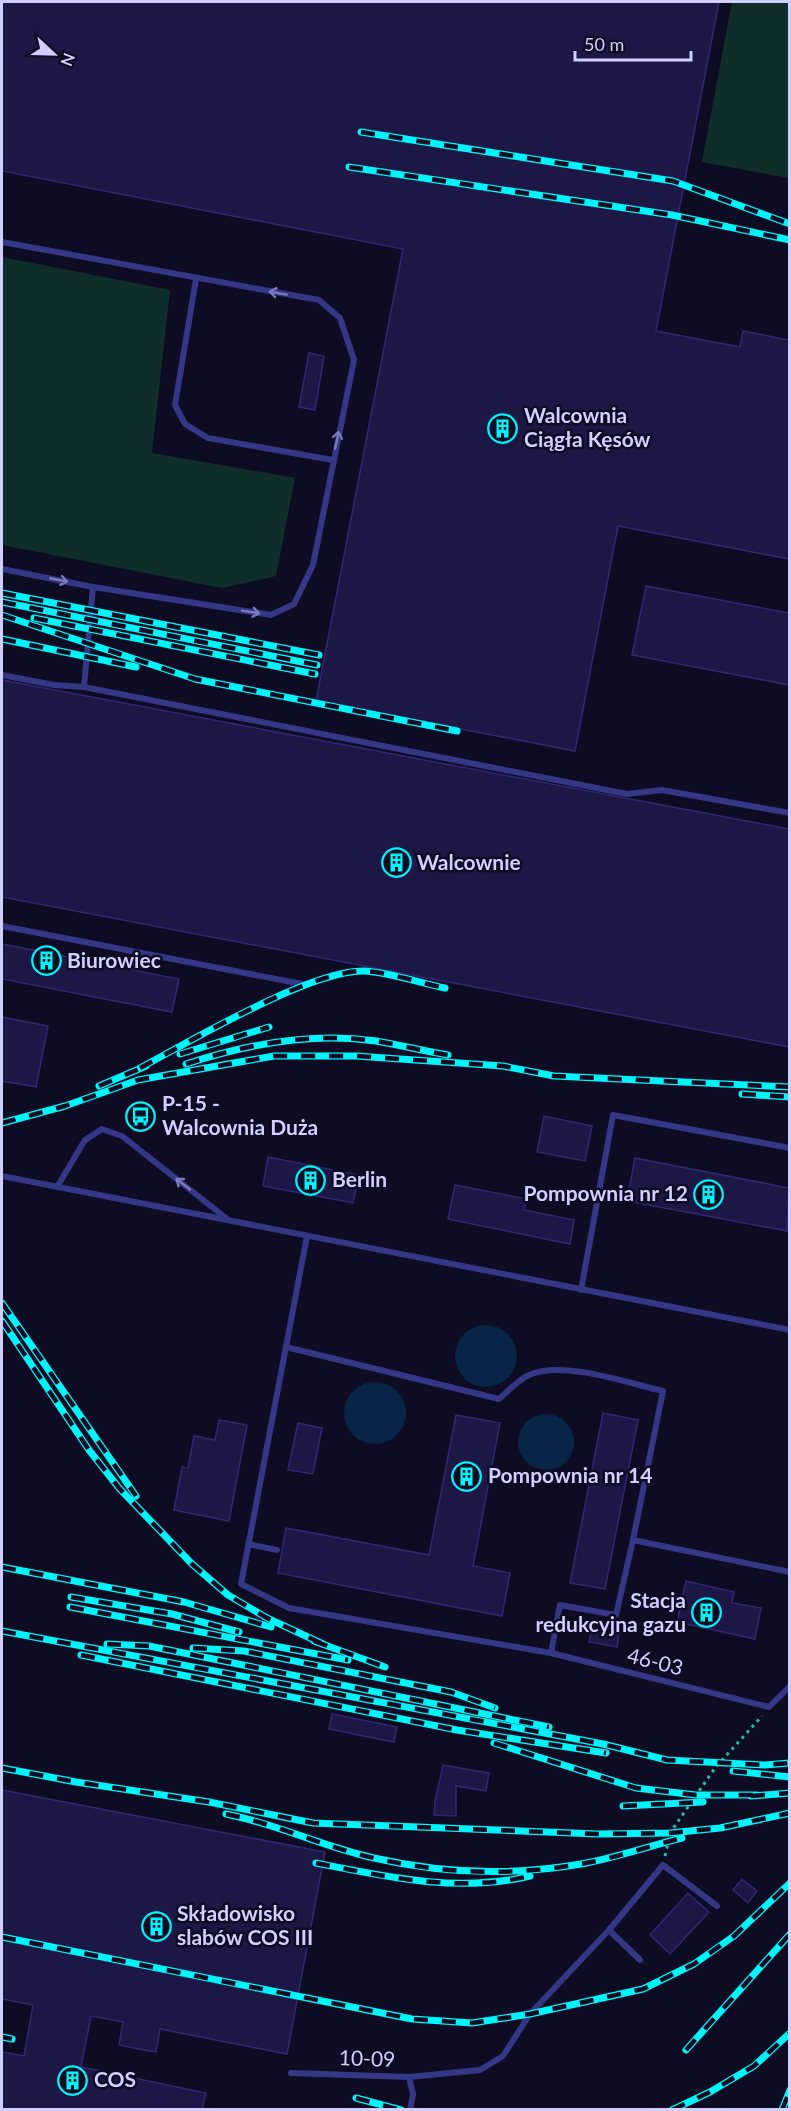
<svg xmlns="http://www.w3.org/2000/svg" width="791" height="2111" font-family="Lato,sans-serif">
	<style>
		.green { fill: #0f2e2a }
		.water { fill: #082447 }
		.building { fill: #1d1746; stroke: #302774; stroke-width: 1.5 }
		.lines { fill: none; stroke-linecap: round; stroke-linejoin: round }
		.path { stroke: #25bda7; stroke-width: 3; stroke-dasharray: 3 4.5; stroke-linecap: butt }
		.service { stroke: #343786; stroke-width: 6 }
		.rail-casing { stroke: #00f4fa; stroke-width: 7 }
		.rail { stroke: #0e0c23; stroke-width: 4.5; stroke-dasharray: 14; stroke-linecap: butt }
		.oneway { stroke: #7a7bbc }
		.labels { text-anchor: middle; stroke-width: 5; stroke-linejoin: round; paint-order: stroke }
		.poi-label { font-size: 21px; font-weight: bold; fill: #d0cfff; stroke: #0e0c23; text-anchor: start }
		.street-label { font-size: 21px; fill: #d0cfff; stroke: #0e0c23 }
	</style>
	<rect width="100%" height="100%" fill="#0e0c23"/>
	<g class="green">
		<polygon points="732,2 789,2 789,178 702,162"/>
		<polygon points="2,257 170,290 152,453 295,478 276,576 222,588 2,545"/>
	</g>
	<g class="water">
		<circle cx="486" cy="1356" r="31"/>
		<circle cx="375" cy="1413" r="31"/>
		<circle cx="546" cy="1442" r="28"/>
	</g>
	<g class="building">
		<polygon points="2,2 719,2 656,331 740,347 743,331 789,340 789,559 618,526 575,751 316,701 403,249 2,171"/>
		<polygon points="309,353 324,356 315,410 299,407"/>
		<polygon points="646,586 789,613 789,685 632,655"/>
		<polygon points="2,680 789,829 789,1047 2,897"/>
		<polygon points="2,944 179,979 172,1012 2,979"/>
		<polygon points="2,1017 48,1026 36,1087 2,1081"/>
		<polygon points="544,1116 592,1126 585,1161 537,1152"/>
		<polygon points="268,1157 359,1175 353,1203 263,1186"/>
		<polygon points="635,1158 789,1188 787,1231 627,1201"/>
		<polygon points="455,1185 526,1199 524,1210 574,1220 570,1244 448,1219"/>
		<polygon points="603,1413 638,1420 605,1589 570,1583"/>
		<polygon points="456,1415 500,1423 473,1566 510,1573 502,1616 278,1573 286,1528 429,1555"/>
		<polygon points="219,1420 247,1425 229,1521 174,1510 182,1467 188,1468 194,1436 215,1440"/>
		<polygon points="298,1423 322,1428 313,1474 288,1470"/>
		<polygon points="686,1581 734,1592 732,1603 761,1608 755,1639 677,1622"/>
		<polygon points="592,1629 619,1633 617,1647 589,1642"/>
		<polygon points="332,1714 397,1727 394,1742 329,1729"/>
		<polygon points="443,1765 489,1773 486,1791 456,1786 456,1816 434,1815 435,1801"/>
		<polygon points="2,1790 325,1852 287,2054 160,2029 156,2052 144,2050 119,2045 123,2022 91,2016 81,2067 206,2093 202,2109 2,2109 2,2052 24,2056 33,2005 2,1999"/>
		<polygon points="742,1879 757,1891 748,1903 733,1890"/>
		<polygon points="688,1893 709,1912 670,1954 650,1935"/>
	</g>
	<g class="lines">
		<polyline class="path" points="665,1856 670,1833 715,1768 762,1716"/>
		<g class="service">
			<polyline points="2,242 319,300 340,318 354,360 313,565 294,604 271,615 93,587 2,569"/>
			<polyline points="196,279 175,405 185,424 208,438 333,460"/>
			<polyline points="2,675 54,685 84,687 627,794 662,790 790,813"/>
			<polyline points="84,687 93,587"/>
			<polyline points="2,926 302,984"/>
			<polyline points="2,1176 790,1330"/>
			<polyline points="57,1187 85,1140 102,1129 122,1136 226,1218"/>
			<polyline points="307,1236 241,1584 289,1608 551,1653"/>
			<polyline points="581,1290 613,1115 790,1148"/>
			<path d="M286,1347L499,1399C508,1391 518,1380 529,1375C563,1360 627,1383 663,1391L633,1540"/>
			<polyline points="248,1544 277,1550"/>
			<polyline points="790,1572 633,1540 616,1615 560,1605 551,1653 769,1707 790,1686"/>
			<polyline points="609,1930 640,1960"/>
			<polyline points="291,2073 409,2077 413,2094 410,2110"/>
			<polyline points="409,2077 480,2070 503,2056 530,2014 609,1930 663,1865 717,1906"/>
		</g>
		<defs>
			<g id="rail">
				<polyline points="361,132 673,181 790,224"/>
				<polyline points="349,167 672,215 790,240"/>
				<polyline points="2,593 319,655"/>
				<polyline points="2,602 317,665"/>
				<polyline points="2,615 195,679 457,731"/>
				<polyline points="34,618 315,674"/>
				<polyline points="2,639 136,667"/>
				<polyline points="180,1054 269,1027"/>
				<path d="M186,1064C247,1044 312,1032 376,1041C400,1045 424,1051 448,1055"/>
				<path d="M140,1068C191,1041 310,970 364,971C388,972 421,983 445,988"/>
				<polyline points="99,1086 146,1066"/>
				<polyline points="742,1094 790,1097"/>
				<polyline points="2,1123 65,1106 138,1080 274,1056 356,1056 503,1066 554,1076 790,1087"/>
				<polyline points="2,1303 136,1496"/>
				<polyline points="2,1321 89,1450 119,1488 192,1564 228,1595 267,1618 323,1644"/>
				<polyline points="2,1567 184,1602 271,1627"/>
				<polyline points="71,1597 172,1614 239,1632"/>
				<polyline points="70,1607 348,1660"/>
				<polyline points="2,1631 603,1744 667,1760 765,1765 790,1763"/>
				<polyline points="314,1641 385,1667"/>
				<polyline points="107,1644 149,1646 549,1727"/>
				<polyline points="193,1648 244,1651 451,1692 495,1708"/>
				<polyline points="81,1655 457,1730 606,1753"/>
				<polyline points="494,1743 636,1788 696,1795 757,1795"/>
				<polyline points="2,1768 76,1782 209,1802 313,1823 598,1834 670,1833 720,1828 790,1813"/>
				<polyline points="733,1771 790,1777"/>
				<polyline points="751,1796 790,1793"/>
				<polyline points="623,1806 703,1802"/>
				<path d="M226,1814C277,1824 324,1847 374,1858C444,1874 511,1876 581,1864C615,1858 649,1846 682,1838"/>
				<path d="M316,1863C387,1877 458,1893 530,1876"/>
				<polyline points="2,1937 412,2019 472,2023 530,2014 643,1989 694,1964 734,1936 790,1883"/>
				<polyline points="2,2037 12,2039"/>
				<polyline points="686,2050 790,1934"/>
				<polyline points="356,2098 401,2110"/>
				<polyline points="672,2110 710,2092 754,2066 790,2033"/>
				<polyline points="782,2110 790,2090"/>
			</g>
		</defs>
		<use href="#rail" class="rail-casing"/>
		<use href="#rail" class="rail"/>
	</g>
	<defs><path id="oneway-shaft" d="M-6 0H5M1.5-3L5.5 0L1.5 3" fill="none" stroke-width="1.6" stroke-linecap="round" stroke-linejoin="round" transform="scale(1.5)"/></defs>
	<g class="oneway">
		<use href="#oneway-shaft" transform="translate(278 293) rotate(-170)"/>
		<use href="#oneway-shaft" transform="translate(337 440) rotate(-78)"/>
		<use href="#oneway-shaft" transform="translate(59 580) rotate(11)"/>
		<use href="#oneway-shaft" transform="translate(251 612) rotate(9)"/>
		<use href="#oneway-shaft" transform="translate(183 1184) rotate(-142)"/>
	</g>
	<defs>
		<symbol id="building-ring" viewBox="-11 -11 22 22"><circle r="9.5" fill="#0e0c23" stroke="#00f4fa" stroke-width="1.5"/><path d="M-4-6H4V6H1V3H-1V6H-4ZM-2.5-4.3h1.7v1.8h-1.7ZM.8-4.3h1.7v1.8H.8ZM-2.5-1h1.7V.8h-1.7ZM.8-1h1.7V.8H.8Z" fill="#00f4fa"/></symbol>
		<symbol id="bus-ring" viewBox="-11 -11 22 22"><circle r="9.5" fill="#0e0c23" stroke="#00f4fa" stroke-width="1.5"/><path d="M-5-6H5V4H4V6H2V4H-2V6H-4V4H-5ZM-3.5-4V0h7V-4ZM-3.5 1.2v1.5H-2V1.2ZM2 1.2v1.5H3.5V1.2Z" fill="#00f4fa"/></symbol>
	</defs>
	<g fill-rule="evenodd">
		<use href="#building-ring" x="486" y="412" width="33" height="33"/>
		<use href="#building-ring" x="380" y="846" width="33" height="33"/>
		<use href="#building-ring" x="30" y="944" width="33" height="33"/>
		<use href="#bus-ring" x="124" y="1100" width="33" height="33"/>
		<use href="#building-ring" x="294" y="1164" width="33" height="33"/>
		<use href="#building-ring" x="692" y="1178" width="33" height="33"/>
		<use href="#building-ring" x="450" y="1460" width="33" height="33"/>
		<use href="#building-ring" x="690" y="1596" width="33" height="33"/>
		<use href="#building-ring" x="140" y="1910" width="33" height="33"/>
		<use href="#building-ring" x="56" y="2064" width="33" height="33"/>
	</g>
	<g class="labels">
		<g class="poi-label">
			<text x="524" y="423">Walcownia<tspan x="524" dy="24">Ciągła Kęsów</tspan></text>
			<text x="417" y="870">Walcownie</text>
			<text x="67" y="968">Biurowiec</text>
			<text x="162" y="1111">P-15 -<tspan x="162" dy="24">Walcownia Duża</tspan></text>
			<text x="332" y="1187">Berlin</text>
			<text x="688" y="1201" text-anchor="end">Pompownia nr 12</text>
			<text x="488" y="1483">Pompownia nr 14</text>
			<text x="686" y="1608" text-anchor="end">Stacja<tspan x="686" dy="24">redukcyjna gazu</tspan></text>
			<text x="177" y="1921">Składowisko<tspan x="177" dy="24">slabów COS III</tspan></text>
			<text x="94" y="2087">COS</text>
		</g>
		<g class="street-label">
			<text transform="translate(655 1662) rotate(14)" y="7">46-03</text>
			<text transform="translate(367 2059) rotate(2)" y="7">10-09</text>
		</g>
	</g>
	<rect width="791" height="2111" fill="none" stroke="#d0cfff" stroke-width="6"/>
	<g transform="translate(54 54) rotate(112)" stroke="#0e0c23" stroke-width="4.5" paint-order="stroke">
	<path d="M0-4.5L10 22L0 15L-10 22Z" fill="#d0cfff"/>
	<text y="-9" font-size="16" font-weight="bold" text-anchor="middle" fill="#d0cfff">N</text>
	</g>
	<path d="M575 51v9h116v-9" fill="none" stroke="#d0cfff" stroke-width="3"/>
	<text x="584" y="51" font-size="18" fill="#d0cfff" stroke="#0e0c23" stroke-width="4.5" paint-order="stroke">50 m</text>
</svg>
